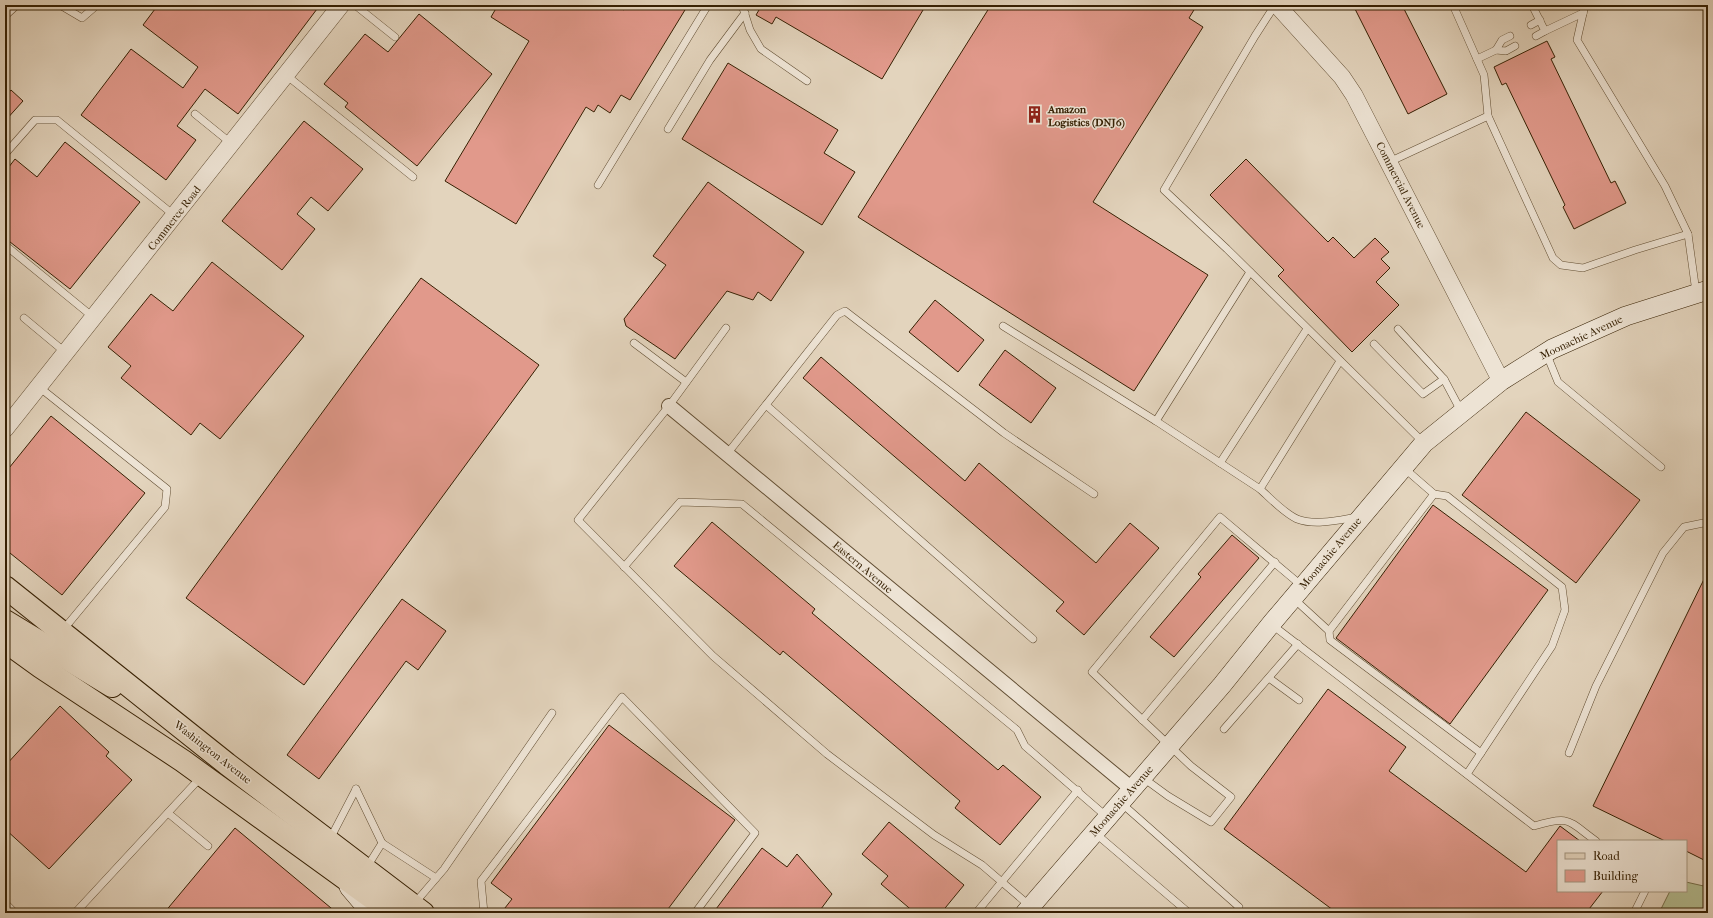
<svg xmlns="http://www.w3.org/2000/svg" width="1713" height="918" font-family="'IM FELL French Canon',serif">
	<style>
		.green { fill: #b4bd91; stroke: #756e4a }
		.building { fill: #e1998b; stroke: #362003 }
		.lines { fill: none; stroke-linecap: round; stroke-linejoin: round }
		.service-casing { stroke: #614d32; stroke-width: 8 }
		.minor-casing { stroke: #614d32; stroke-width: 16 }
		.tertiary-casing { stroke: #614d32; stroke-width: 18 }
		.secondary-casing { stroke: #362003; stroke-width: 20 }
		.primary-casing { stroke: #362003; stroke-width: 24 }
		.service { stroke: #ede3d4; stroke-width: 7 }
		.minor { stroke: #ede3d4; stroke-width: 14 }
		.tertiary { stroke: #ede3d4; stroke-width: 17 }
		.secondary { stroke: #ede3d4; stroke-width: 19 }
		.primary { stroke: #e3d4bd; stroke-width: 22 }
		.labels { text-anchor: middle; stroke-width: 3; stroke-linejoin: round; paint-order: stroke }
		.poi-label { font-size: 11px; font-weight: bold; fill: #362003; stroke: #ede3d4; text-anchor: start }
		.street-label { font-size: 11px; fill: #362003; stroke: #ede3d4 }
	</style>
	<rect width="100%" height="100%" fill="#e3d4bd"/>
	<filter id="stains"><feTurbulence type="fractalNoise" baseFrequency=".005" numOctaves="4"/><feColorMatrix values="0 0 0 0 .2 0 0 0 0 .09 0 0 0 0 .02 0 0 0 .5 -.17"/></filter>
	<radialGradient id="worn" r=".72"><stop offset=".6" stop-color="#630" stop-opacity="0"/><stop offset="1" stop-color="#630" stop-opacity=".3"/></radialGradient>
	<polygon class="green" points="1686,882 1708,887 1708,913 1659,913 1670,891 1686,891"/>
	<g class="building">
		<polygon points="158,5 320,5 238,114 205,89 177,126 196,140 166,180 81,115 131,49 183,88 198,67 143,25"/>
		<polygon points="498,5 616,5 624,10 626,5 688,5 630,100 621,95 610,113 598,105 594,112 586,107 516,224 445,181 529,41 491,17"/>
		<polygon points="762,5 926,5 882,79 776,17 772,24 756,15"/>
		<polygon points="991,5 1197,5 1189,18 1203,27 1093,202 1208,275 1134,391 858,217"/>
		<polygon points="1353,5 1402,5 1447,94 1408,114"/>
		<polygon points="419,14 492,74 417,166 345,107 348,103 324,84 365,34 388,52"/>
		<polygon points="1547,41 1555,57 1551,59 1611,183 1615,181 1626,203 1574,229 1563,207 1565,205 1506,83 1502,85 1494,67"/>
		<polygon points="728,63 838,130 824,153 855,172 822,225 682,139"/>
		<polygon points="11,90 23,101 5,121 5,97"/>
		<polygon points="304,121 363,169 328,211 311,197 297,214 315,229 282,270 222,221"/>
		<polygon points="65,142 140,202 70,289 5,238 5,172 15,159 37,177"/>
		<polygon points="1246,159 1328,242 1333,237 1354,258 1375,238 1389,252 1381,259 1390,268 1376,282 1399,305 1352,352 1278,276 1284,270 1210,195"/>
		<polygon points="708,182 804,252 771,301 758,292 753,300 727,291 675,359 626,326 624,319 666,265 653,256"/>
		<polygon points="212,262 304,336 220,439 200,423 191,435 121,378 131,366 108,347 151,294 173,311"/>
		<polygon points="421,278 539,365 304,685 186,598"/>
		<polygon points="935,300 984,340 958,372 909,332"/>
		<polygon points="1005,350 1056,388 1031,423 979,385"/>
		<polygon points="821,357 965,481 979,463 1096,563 1130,523 1159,548 1084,635 1056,611 1064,602 803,378"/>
		<polygon points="1526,412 1640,500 1576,583 1462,495"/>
		<polygon points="51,416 145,493 62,595 5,549 5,473"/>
		<polygon points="1433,505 1548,590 1450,724 1336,638"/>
		<polygon points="712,522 815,609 812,613 998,770 1003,765 1041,797 1000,845 955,808 960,801 783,651 780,655 674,566"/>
		<polygon points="1232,535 1259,558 1174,657 1150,637 1201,577 1198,574"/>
		<polygon points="1708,571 1708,862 1686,851 1686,841 1665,841 1593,806"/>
		<polygon points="402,599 446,631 418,670 406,661 319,779 287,755"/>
		<polygon points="1328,689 1406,747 1389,771 1526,872 1560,826 1580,841 1558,841 1558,891 1603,891 1586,913 1337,913 1224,829"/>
		<polygon points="60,706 109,752 106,756 132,780 49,869 5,829 5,766"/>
		<polygon points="609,725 735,820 665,913 501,913 512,899 491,883"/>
		<polygon points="889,822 964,885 941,913 915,913 881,884 888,876 862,854"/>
		<polygon points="235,828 337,913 164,913"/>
		<polygon points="762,848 787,867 797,854 832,894 818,913 713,913"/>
	</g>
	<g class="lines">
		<defs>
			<g id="service">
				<polyline points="60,5 82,18 97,5"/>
				<polyline points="355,5 395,37"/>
				<polyline points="742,5 750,30 761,49 807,81"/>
				<polyline points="1275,5 1255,36 1164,190 1227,249 1424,443"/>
				<polyline points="1453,5 1484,75 1488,116"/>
				<polyline points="1532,5 1545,31 1583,13"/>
				<polyline points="1585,5 1577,40 1665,186 1688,234"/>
				<polyline points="5,16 17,5"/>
				<polyline points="1531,25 1540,20"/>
				<polyline points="1510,36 1502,40 1496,50 1506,51 1515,46"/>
				<polyline points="1536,36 1545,31"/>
				<polyline points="1477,59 1496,50"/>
				<polyline points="286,75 413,177"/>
				<polyline points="195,114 232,144"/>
				<polyline points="668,129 710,60 745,13"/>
				<polyline points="5,154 35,120 57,120 175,216"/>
				<polyline points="1389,162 1488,116 1553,258 1561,265 1583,268 1635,250 1688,234 1696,292"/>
				<polyline points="598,185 708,5"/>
				<polyline points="5,245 93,317"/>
				<polyline points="1250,272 1156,421 1260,489 1340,361"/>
				<polyline points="24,318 66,353"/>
				<polyline points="1003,326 1156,421"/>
				<polyline points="726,328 669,406 578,520 713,656 827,754 934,835 982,865 1030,906"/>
				<polyline points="1398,329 1444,379 1461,411"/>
				<polyline points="634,343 686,382"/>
				<polyline points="1374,344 1423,394 1444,379"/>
				<polyline points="1547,355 1558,382 1661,467"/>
				<polyline points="39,387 167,489 165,507 63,630"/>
				<polyline points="766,405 1033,639"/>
				<polyline points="727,454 837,315 845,311 1004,433 1094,494"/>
				<polyline points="1220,463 1307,329"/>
				<polyline points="1404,468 1434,494 1447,496 1562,587 1565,610 1552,646 1467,774"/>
				<path d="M1260,489C1271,499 1284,513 1297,519C1315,526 1339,520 1357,517"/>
				<polyline points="624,567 680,502 742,504 1017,730 1025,746 1107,817"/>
				<polyline points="1293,598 1329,631 1330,640 1481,753"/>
				<path d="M1271,624L1534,826C1570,815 1567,820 1596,841"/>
				<polyline points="1329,631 1434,494"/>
				<polyline points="1269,678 1299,700"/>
				<polyline points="1142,720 1275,562"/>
				<polyline points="1224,729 1298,644"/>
				<polyline points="1569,753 1596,686 1663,553 1684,527 1708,522"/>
				<polyline points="1142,777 1168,796 1211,822 1231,797 1191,766 1092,672 1220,517 1302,586"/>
				<polyline points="356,789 382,843"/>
				<polyline points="1120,802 1239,907 1235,913"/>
				<polyline points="168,813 208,846"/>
				<polyline points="1095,833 1189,913"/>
				<polyline points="330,839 356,789"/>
				<polyline points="367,867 382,843 436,878"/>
				<polyline points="5,903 14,912 13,913"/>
				<polyline points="414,904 444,869 552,713"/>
				<polyline points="75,913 201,777"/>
				<polyline points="484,913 481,881 622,697 755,833 695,913"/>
				<polyline points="976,913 1078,790"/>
				<polyline points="1634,913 1645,891"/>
			</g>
			<polyline id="minor" points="669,406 1132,789"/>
			<g id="tertiary">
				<polyline points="1277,5 1342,77 1354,95 1501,381"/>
				<polyline points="5,429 341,5"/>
			</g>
			<g id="secondary">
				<polyline points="349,887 371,913"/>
				<polyline points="1025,913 1222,685 1271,624 1424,443 1501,381 1552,349 1626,316 1708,290"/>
			</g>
			<g id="primary">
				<polyline points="5,587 227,764 423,913"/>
				<polyline points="5,621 112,686"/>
				<polyline points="5,641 41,667 183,761 393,913"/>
			</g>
		</defs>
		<use href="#service" class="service-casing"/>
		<use href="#minor" class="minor-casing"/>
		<use href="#tertiary" class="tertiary-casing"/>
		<use href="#secondary" class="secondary-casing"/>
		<use href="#primary" class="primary-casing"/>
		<use href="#service" class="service"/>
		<use href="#minor" class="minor"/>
		<use href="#tertiary" class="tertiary"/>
		<use href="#secondary" class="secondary"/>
		<use href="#primary" class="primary"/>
	</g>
	<defs>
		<symbol id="building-bare" viewBox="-9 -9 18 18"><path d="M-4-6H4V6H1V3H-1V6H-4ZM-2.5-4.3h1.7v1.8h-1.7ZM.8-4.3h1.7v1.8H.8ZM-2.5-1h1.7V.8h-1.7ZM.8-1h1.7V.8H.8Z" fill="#8f2418" stroke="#ede3d4" stroke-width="2.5" paint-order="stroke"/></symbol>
	</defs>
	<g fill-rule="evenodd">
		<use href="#building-bare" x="1022" y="102" width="25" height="25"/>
	</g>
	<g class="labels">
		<g class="poi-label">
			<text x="1048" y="113">Amazon<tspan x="1048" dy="13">Logistics (DNJ6)</tspan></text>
		</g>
		<g class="street-label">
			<text transform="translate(1401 185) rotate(63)" y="4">Commercial Avenue</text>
			<text transform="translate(174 218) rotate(-52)" y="4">Commerce Road</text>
			<text transform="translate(1581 337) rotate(-25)" y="4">Moonachie Avenue</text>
			<text transform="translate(1330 553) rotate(-50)" y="4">Moonachie Avenue</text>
			<text transform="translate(863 567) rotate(40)" y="4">Eastern Avenue</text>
			<text transform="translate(213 752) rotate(38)" y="4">Washington Avenue</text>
			<text transform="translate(1121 801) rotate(-49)" y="4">Moonachie Avenue</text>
		</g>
	</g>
	<rect width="1713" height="918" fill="none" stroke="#e3d4bd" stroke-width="20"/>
	<rect x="6" y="6" width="1701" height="906" fill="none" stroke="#362003" stroke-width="2"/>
	<rect x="10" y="10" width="1693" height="898" fill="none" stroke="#362003"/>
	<rect x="1557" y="840" width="130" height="52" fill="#ede3d4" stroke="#a49580"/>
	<rect x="1565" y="853" width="20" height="6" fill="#e3d4bd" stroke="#a49580"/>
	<text x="1593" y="860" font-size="12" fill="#362003">Road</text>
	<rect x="1565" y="870" width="20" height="12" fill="#e1998b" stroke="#a49580"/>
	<text x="1593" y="880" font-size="12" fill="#362003">Building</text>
	<rect width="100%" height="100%" filter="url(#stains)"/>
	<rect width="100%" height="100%" fill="url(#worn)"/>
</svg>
